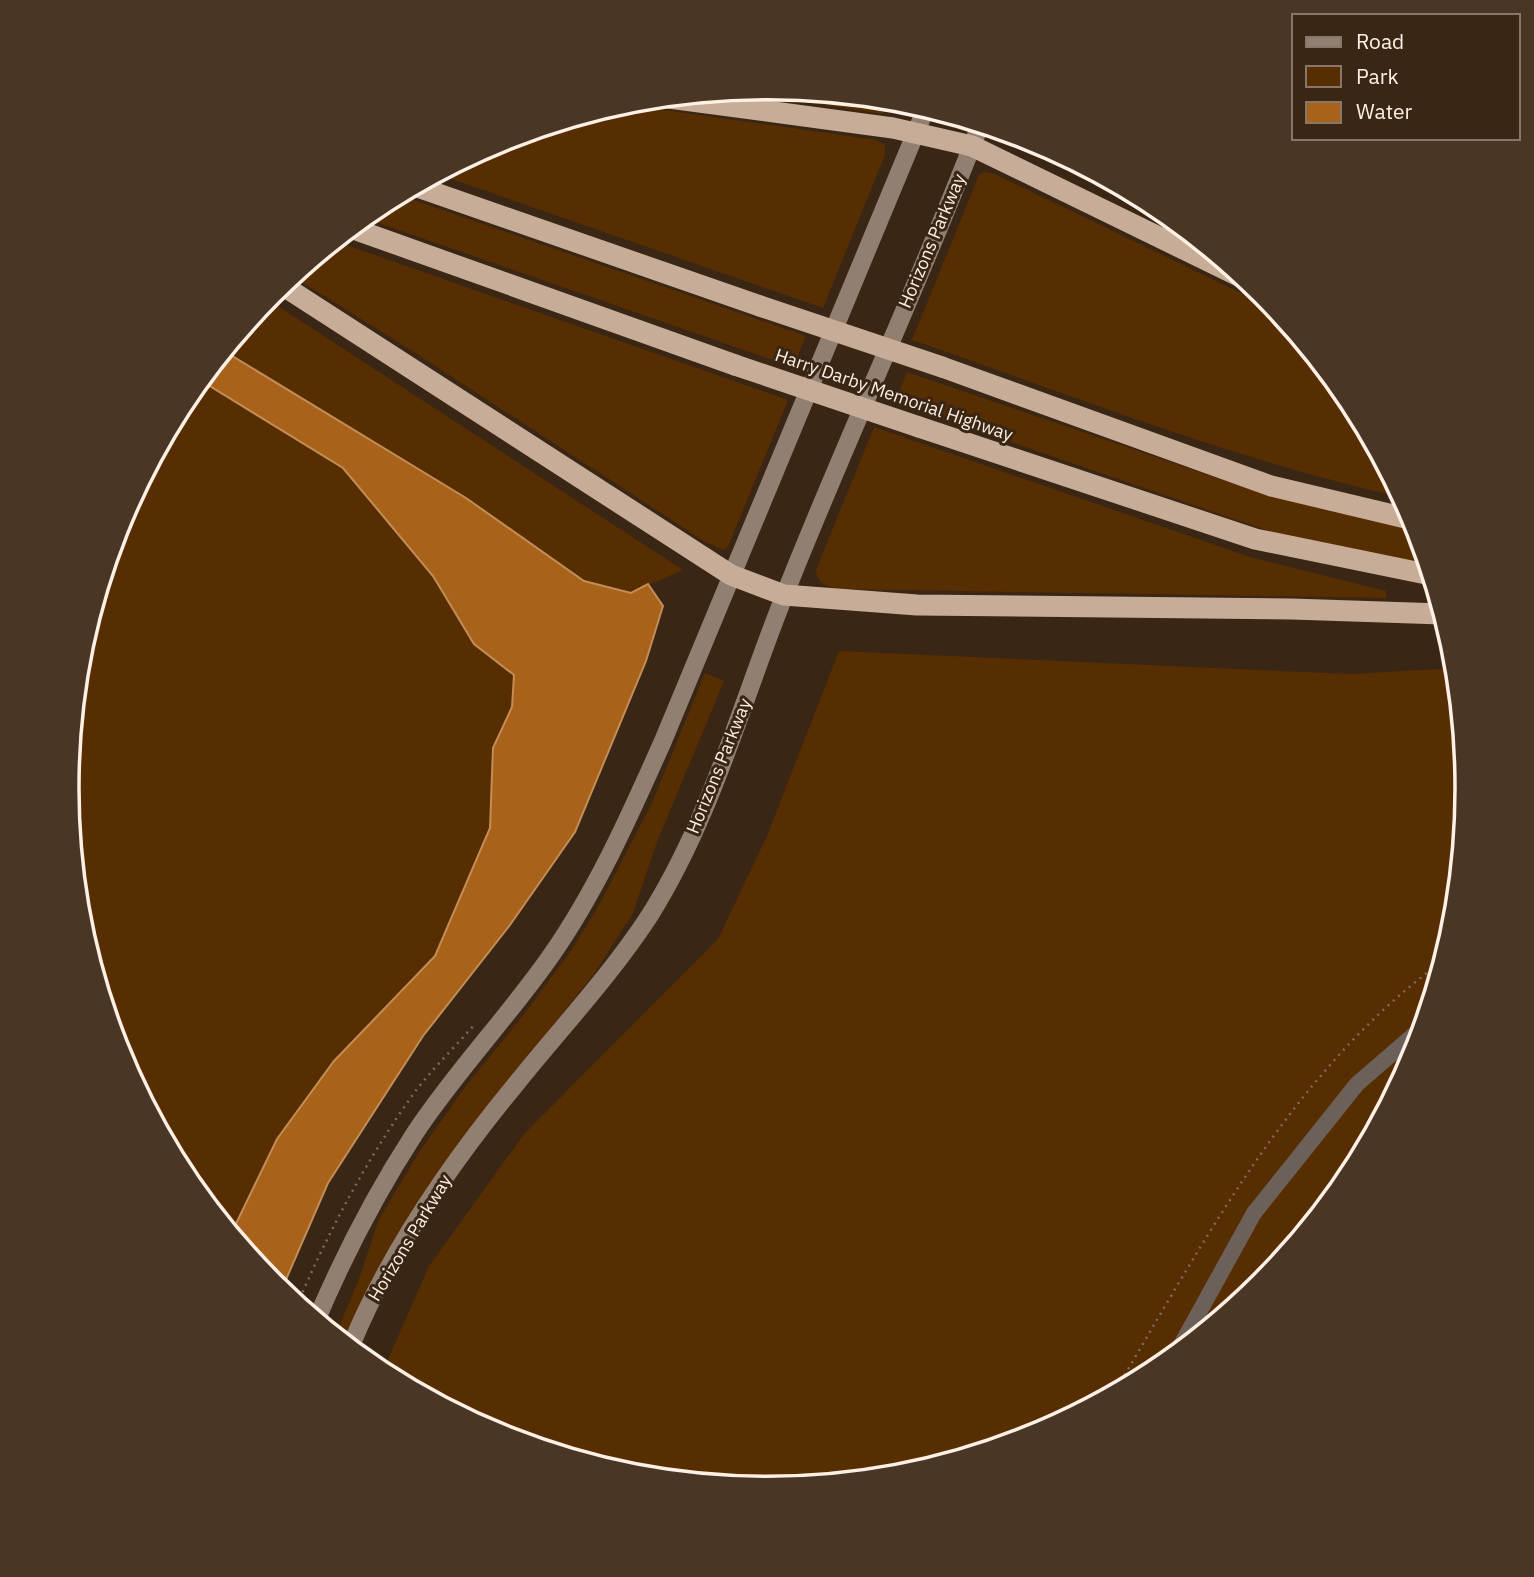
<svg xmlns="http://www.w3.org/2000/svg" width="1534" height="1577" font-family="'IBM Plex Sans',sans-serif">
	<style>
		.green { fill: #572e02 }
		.water { fill: #a96219; stroke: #c28d56; stroke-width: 2 }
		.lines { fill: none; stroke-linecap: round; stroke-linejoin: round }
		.path { stroke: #7c6b5b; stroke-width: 2.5; stroke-dasharray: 2 5; stroke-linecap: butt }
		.street { stroke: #6c6159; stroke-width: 16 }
		.secondary { stroke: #917f72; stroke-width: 18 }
		.highway { stroke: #c7ac97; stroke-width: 21 }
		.highway-bridge { stroke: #c7ac97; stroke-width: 21 }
		.labels { text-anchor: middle; stroke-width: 6; stroke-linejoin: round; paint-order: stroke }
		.street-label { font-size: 18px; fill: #fef0e5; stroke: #3a2614 }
		.rim { fill: none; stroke: #fef0e5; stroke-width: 3.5 }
	</style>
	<rect width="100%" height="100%" fill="#3a2614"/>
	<g class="green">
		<polygon points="767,88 900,101 882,114 735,91"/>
		<polygon points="622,104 876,140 885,145 885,155 823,308 437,174 499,141"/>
		<polygon points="1031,140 1156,206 1181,227 1028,150"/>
		<path d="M983,172L995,174L1276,310L1350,400L1401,497C1234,460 1074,396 912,340L979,175Z"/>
		<polygon points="399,195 806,336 793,367 364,218 378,206"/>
		<polygon points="335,241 788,400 728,547 723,550 704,541 403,345 292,276"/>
		<polygon points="267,299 683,570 631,593 584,581 466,498 224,351"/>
		<polygon points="907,372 1226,481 1326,510 1417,531 1429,568 1269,531 895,402"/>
		<polygon points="200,380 343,468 433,576 474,644 514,675 512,707 493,748 490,828 435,956 334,1061 277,1139 231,1235 184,1177 120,1056 80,925 73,856 79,788 73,726 80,651 120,520 185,399"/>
		<path d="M874,427L1250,557L1386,591V598L841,589C828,587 817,584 816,570Z"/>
		<polygon points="839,651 1350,674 1456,668 1467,789 1454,926 1414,1057 1349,1178 1262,1284 1156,1371 1035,1436 903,1476 767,1489 630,1475 499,1436 382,1373 429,1266 525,1133 718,939 767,836"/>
		<polygon points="705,673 724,681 657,842 633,913 594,974 478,1119 345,1344 335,1336 359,1279 379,1219 418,1154 465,1087 525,1013 570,952 597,909 652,803"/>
	</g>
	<polygon class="water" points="224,351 466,498 584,581 631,593 648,584 663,606 646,661 575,832 510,925 423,1036 328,1183 281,1291 271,1284 231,1234 277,1139 334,1061 435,956 490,828 493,748 512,707 514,675 474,644 433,576 343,468 200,380"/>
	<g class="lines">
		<g class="path">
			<path d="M297,1305C329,1230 367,1159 414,1093C432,1069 455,1047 475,1024"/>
			<path d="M1114,1393C1205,1240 1295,1067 1443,961"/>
		</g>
		<polyline class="street" points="1176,1354 1254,1213 1357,1084 1424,1026"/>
		<g class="secondary">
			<path d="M316,1321C344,1255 376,1193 415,1133C456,1071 508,1017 550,957C597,890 630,815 663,741L926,108"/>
			<path d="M350,1348C389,1252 450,1164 516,1084C561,1028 611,975 650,915C712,816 742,701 785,594C847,437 920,283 980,125"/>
		</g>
		<g class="highway">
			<polyline points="669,98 893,128 972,146 1245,279"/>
			<polyline points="415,186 760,306"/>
			<polyline points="351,228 735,365"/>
			<polyline points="282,285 731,575 784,595 917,605 1292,609 1442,614"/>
			<polyline points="942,367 1271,486 1414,520"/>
			<polyline points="919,427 1255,539 1431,575"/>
		</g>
		<g class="highway-bridge">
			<polyline points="760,306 942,367"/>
			<polyline points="735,365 919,427"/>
		</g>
	</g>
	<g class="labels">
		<g class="street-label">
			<text transform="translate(932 241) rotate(-67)" y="6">Horizons Parkway</text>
			<text transform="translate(894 395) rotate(19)" y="6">Harry Darby Memorial Highway</text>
			<text transform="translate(719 766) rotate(-68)" y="6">Horizons Parkway</text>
			<text transform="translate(410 1238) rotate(-59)" y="6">Horizons Parkway</text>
		</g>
	</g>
	<path d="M0 0H1534V1577H0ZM79 788a688 688 0 1 1 1376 0a688 688 0 1 1-1376 0Z" fill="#4a3625" fill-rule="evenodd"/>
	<path class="rim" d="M79 788a688 688 0 1 1 1376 0a688 688 0 1 1-1376 0Z"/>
	<rect x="1292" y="14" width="228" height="126" fill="#3a2614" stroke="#887768" stroke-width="2"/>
	<rect x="1306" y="37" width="35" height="10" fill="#917f72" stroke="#887768" stroke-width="2"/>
	<text x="1356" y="49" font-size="21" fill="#fef0e5">Road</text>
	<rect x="1306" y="66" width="35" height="21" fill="#572e02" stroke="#887768" stroke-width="2"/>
	<text x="1356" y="84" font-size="21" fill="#fef0e5">Park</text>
	<rect x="1306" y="102" width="35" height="21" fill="#a96219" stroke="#887768" stroke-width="2"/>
	<text x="1356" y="119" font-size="21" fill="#fef0e5">Water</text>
</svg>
